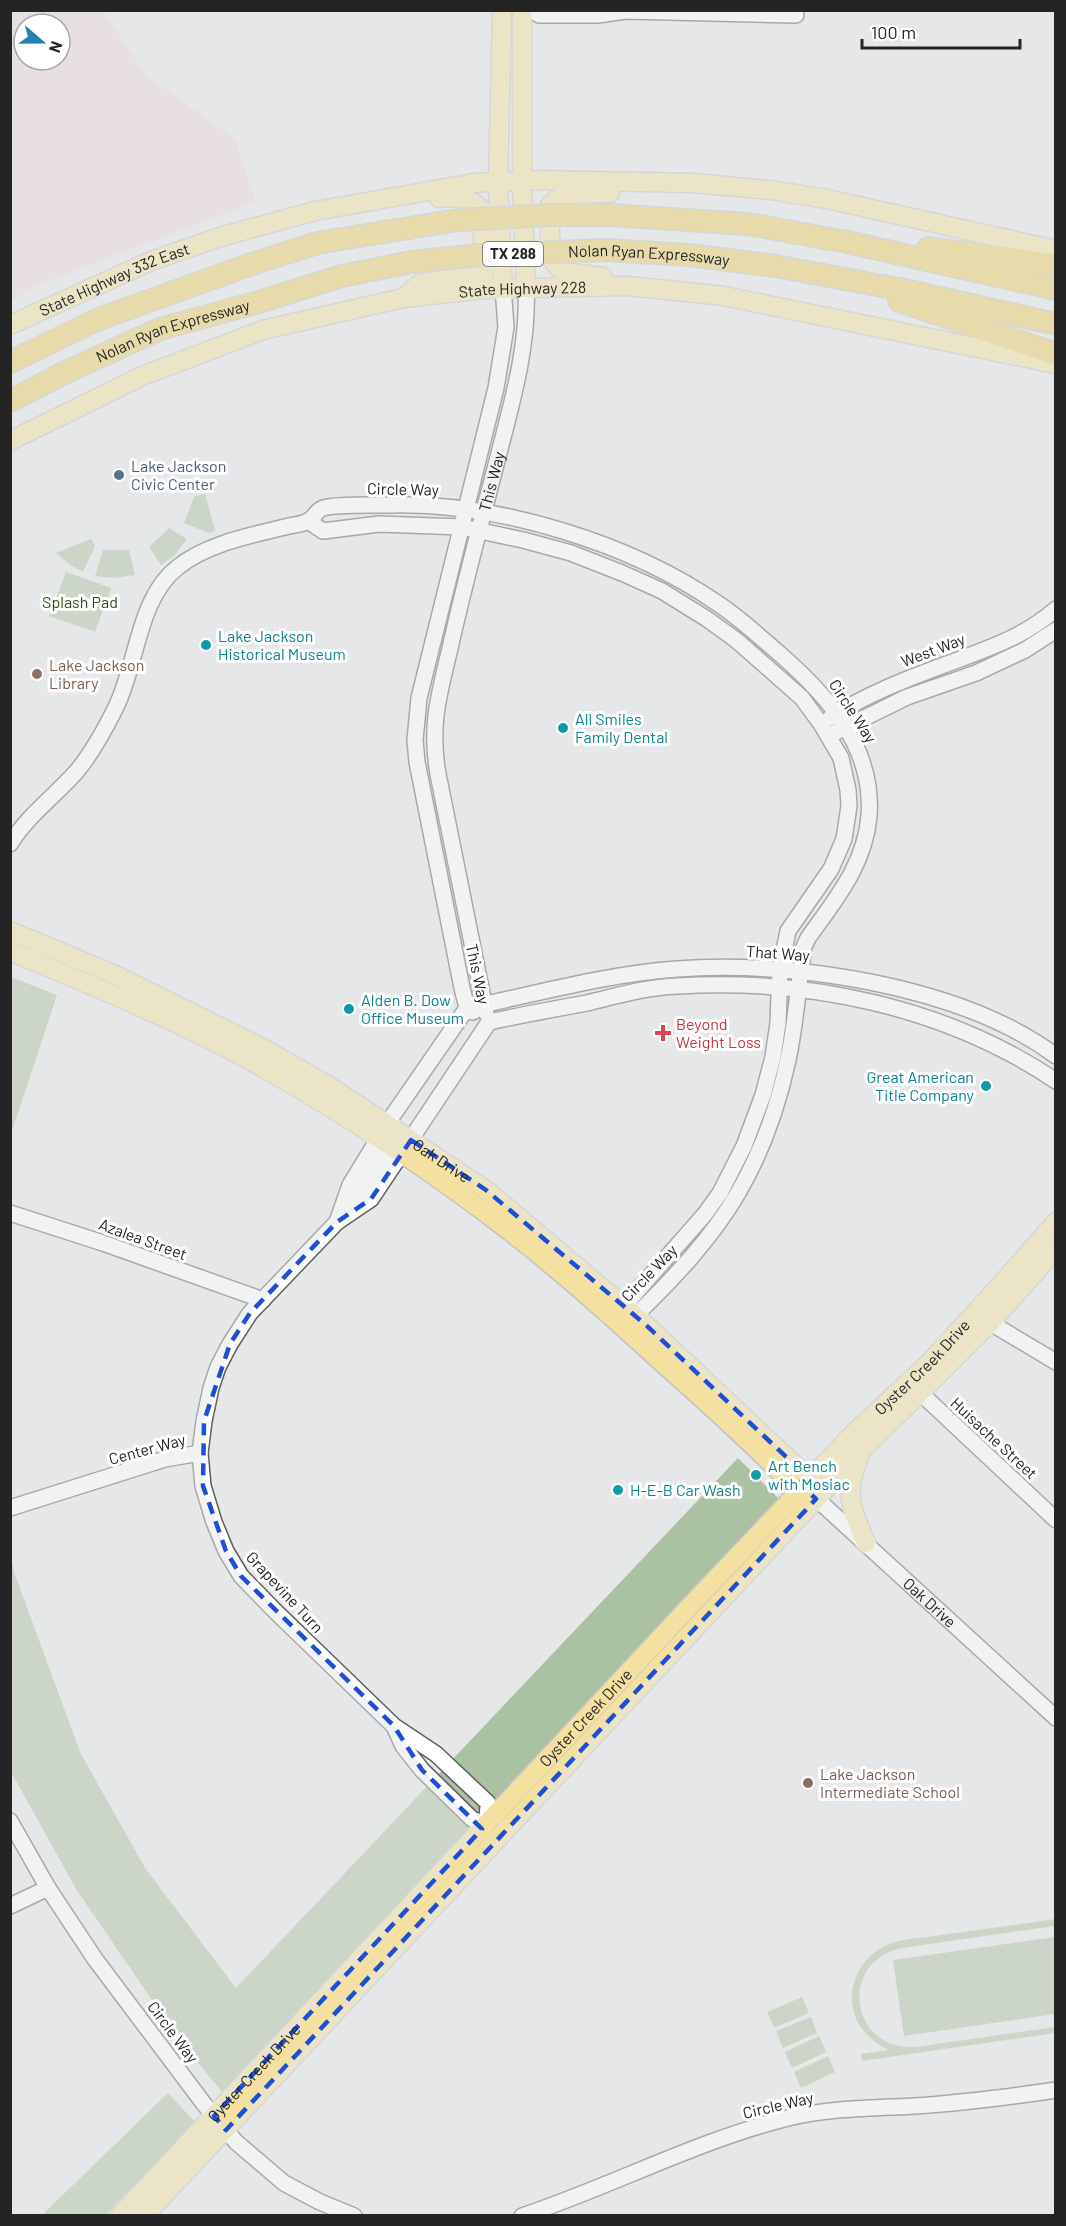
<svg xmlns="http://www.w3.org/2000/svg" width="1066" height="2226" font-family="Barlow,sans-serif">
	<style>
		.industrial { fill: #ecd6e3; fill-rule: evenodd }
		.green { fill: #aac2a2 }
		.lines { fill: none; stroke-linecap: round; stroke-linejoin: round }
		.minor-casing { stroke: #5e5f60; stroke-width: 18 }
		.major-casing { stroke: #c2c2c2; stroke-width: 21 }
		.highway-casing { stroke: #c2c2c2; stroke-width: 24 }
		.minor { stroke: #fff; stroke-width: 15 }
		.major { stroke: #f4e0a1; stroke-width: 18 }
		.highway { stroke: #eccc63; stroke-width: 21 }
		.highway-bridge-casing { stroke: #c2c2c2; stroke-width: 24; stroke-linecap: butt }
		.highway-bridge { stroke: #eccc63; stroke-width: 21 }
		.marked { fill: none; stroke: #1d4ed8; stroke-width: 4.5; stroke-dasharray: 12 8; stroke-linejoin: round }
		.service-dot { fill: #5c6f8a; stroke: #fff; stroke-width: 2 }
		.culture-dot { fill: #0f9aa8; stroke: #fff; stroke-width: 2 }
		.education-dot { fill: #8d6e63; stroke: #fff; stroke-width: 2 }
		.health-dot { fill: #e0444e; stroke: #fff; stroke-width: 2 }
		.labels { text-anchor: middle; stroke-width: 6; stroke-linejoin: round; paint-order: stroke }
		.shield { fill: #fff; stroke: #666; stroke-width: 1.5 }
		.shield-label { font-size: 15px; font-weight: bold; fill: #242425 }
		.street-label { font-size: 16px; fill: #242425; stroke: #fff }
		.service-label { font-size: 16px; fill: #4e5e75; stroke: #fff; text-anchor: start }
		.park-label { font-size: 16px; fill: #2a4f1c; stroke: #fff }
		.culture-label { font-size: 16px; fill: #0d838f; stroke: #fff; text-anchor: start }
		.education-label { font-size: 16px; fill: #785e54; stroke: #fff; text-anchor: start }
		.health-label { font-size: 16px; fill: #be3a42; stroke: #fff; text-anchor: start }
	</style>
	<rect width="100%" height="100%" fill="#e6e7e8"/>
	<path class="industrial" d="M11,10L102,11L147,76L235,139L256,202L42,283L11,301ZM24,24H60V60H24Z"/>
	<g class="green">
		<polygon points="205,493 215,531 209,533 184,523 194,497"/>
		<polygon points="169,528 187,539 175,555 161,565 149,547"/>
		<polygon points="91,539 95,546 83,572 69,564 56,553"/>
		<polygon points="103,550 129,550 135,575 114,578 95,576"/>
		<polygon points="66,572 111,588 95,632 49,616"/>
		<polygon points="11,977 57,995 11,1134"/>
		<polygon points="738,1458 779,1499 224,2094 182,2044 76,1889 11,1772 10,1555 14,1572 80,1752 145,1868 236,1988"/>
		<path d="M1055,1919V1926L902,1948C837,1962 850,2051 916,2047L1055,2027V2033L862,2061L861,2054L888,2050C869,2040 853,2024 852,2001C851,1979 863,1957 883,1947C900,1938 922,1938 941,1935C979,1930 1017,1925 1055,1919Z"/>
		<polygon points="1055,1937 1055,2014 904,2036 893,1960"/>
		<polygon points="802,1997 809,2013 774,2028 767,2012"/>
		<polygon points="811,2017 817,2033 783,2048 776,2031"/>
		<polygon points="819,2036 826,2052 792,2068 785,2052"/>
		<polygon points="828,2056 835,2072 801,2088 794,2072"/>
		<polygon points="168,2093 195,2122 106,2215 41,2216"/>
	</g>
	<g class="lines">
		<defs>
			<g id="minor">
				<polyline points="532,10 539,15 598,15 625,11 796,15"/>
				<polyline points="308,521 323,531 379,524 462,527 523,540 571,553 622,573 662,591 707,619 736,640 802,698 821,724 841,758 848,790 849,806 844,839 831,869 788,931 780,970 778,1023 773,1057 763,1095 744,1146 720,1193 705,1214 624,1306 620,1317"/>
				<path d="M830,718C865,695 904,680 944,665C984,650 1023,638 1056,609"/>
				<polyline points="836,732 907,697 976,673 1025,650 1056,630"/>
				<path d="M10,844C28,815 55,796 77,771C92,753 104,731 115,709C138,664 137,599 178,567C208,543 253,535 289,526C295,525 303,524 308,521C314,518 317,510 323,508C335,504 375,505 389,505C498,502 631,543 720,605C742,620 761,638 781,655C829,697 874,748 869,816C865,865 835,900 808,938L804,947C798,985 796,1023 788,1060C778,1106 762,1152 738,1193C712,1238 673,1279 635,1316L626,1319"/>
				<polyline points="473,1012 467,1008 462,988 417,762 415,740 419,698 496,388 506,327 503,288"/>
				<path id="s1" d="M486,1013L438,774C429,723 440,692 451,644C465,581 482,519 498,457C512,402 529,345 526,287"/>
				<path d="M489,1022C521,1015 554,1009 587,1003C616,996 647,987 677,986C808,978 946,1007 1056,1081"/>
				<polyline points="346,1210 390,1147 392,1137"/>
				<polyline points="10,1213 103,1243 263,1300"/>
				<path d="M337,1222L350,1185L391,1118L467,1008C536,994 606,974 677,969C792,960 962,986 1056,1056"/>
				<polyline points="984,1316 999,1328 1056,1362"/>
				<polyline points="913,1386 1056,1520"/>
				<path id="s2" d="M808,1491L1056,1718"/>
				<polyline points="10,1508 165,1459 200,1453"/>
				<polyline points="394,1726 403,1746 422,1770 472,1819 487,1824 488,1803 436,1754 394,1726 275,1611 241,1576 226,1551 214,1522 203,1486 200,1453 204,1421 211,1388 218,1367 230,1344 250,1313 337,1222 371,1199 489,1022"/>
				<polyline points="10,1821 48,1888 95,1959 204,2104 236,2142 284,2183 320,2202 354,2216"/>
				<polyline points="10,1906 48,1888"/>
				<path d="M522,2216C612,2186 696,2141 788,2118C829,2108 873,2108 915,2106C962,2103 1009,2097 1056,2090"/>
			</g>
			<g id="major">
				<polyline points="502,10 498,182 503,288"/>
				<polyline points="522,10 522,181 526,287"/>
				<polyline points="603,277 563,272 550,257 550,205 563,194 610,193"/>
				<path d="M403,298L421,283L484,275L482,210C467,196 459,196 439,198"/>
				<path id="s3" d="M10,325L151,261L220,237L315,211L474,183L540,180L693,183L770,190L827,199L1056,250"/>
				<path id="s4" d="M10,441L142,376L263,330L403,298L487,289L628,286L724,296L1056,364"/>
				<path id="s5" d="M10,931L113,974L263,1048L329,1086L486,1190L646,1325L799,1469L803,1487"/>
				<path d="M10,951C93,986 174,1019 253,1062C340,1111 425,1166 504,1227C558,1268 609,1314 659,1360C703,1399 747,1439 788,1480L803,1487"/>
				<path d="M859,1457C844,1494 851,1508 866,1543"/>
				<path id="s6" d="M120,2216L690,1606L852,1435L930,1362L1004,1281L1056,1222"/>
				<polyline points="144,2216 862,1450 991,1322 1056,1249"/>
			</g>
			<g id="highway">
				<polyline points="748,224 847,242 1056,289"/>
				<polyline points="928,248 1056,265"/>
				<polyline points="775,266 904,290 1056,324"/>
				<polyline points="899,301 1056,354"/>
				<polyline points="10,362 99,319 249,265"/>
				<path id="s7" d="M10,401L66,372L160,329L255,303"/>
			</g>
		</defs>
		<use href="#minor" class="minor-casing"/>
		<use href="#major" class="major-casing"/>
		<use href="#highway" class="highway-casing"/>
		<use href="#minor" class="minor"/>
		<use href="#major" class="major"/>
		<use href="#highway" class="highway"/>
		<defs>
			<g id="highway-bridge">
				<polyline points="249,265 317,243 458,220 550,215 610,215 748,224"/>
				<path id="s8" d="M255,303L342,276L411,262L479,255L605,250L689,255L775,266"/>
			</g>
		</defs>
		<use href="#highway-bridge" class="highway-bridge-casing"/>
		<use href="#highway-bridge" class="highway-bridge"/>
	</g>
	<path d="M0 0H1066V2226H0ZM411,1140L486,1190L646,1325L799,1469L803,1487L816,1499L226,2130L214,2116L482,1829L422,1770L394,1726L241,1576L226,1551L203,1486L204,1421L230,1344L250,1313L337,1222L371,1199Z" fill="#e6e7e8" fill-opacity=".55" fill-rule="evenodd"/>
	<path class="marked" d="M411,1140L486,1190L646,1325L799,1469L803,1487L816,1499L226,2130L214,2116L482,1829L422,1770L394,1726L241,1576L226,1551L203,1486L204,1421L230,1344L250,1313L337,1222L371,1199Z"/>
	<circle class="service-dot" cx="119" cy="475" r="6"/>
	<g class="culture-dot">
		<circle cx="206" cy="645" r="6"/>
		<circle cx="563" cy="728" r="6"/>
		<circle cx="349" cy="1009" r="6"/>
		<circle cx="986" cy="1086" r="6"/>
		<circle cx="756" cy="1475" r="6"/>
		<circle cx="618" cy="1490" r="6"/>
	</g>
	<g class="education-dot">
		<circle cx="37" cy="674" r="6"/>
		<circle cx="808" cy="1783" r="6"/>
	</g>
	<path class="health-dot" d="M660 1024h6v6h6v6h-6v6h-6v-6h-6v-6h6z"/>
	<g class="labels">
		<rect class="shield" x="483" y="242" width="60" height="24" rx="4.5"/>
		<g class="shield-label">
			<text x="513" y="259">TX 288</text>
		</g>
		<g class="street-label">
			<text dy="6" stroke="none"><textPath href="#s8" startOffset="400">Nolan Ryan Expressway</textPath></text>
			<text dy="6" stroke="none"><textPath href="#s3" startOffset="114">State Highway 332 East</textPath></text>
			<text dy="6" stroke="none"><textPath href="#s4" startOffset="540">State Highway 228</textPath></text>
			<text dy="6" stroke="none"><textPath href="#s7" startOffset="178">Nolan Ryan Expressway</textPath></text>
			<text dy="6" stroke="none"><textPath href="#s1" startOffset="543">This Way</textPath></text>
			<text transform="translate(403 489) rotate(1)" y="6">Circle Way</text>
			<text transform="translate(933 650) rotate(-21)" y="6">West Way</text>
			<text transform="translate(853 711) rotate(57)" y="6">Circle Way</text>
			<text transform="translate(778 953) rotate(4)" y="6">That Way</text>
			<text transform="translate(478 974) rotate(78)" y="6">This Way</text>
			<text dy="6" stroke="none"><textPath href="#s5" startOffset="490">Oak Drive</textPath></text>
			<text transform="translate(143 1239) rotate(20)" y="6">Azalea Street</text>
			<text transform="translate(649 1273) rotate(-46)" y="6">Circle Way</text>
			<text dy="6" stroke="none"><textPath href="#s6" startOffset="1168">Oyster Creek Drive</textPath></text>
			<text transform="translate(994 1438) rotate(43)" y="6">Huisache Street</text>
			<text transform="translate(147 1449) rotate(-15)" y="6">Center Way</text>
			<text transform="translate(285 1592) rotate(47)" y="6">Grapevine Turn</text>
			<text dy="6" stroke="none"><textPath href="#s2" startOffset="165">Oak Drive</textPath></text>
			<text dy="6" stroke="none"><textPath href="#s6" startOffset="682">Oyster Creek Drive</textPath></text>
			<text transform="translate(173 2032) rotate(53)" y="6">Circle Way</text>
			<text dy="6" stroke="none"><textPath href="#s6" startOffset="196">Oyster Creek Drive</textPath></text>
			<text transform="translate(778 2105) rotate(-13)" y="6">Circle Way</text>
		</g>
		<g class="service-label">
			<text x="131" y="472">Lake Jackson<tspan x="131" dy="18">Civic Center</tspan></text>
		</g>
		<g class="park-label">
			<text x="80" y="608">Splash Pad</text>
		</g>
		<g class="culture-label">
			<text x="218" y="642">Lake Jackson<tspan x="218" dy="18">Historical Museum</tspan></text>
			<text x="575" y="725">All Smiles<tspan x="575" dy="18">Family Dental</tspan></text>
			<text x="361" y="1006">Alden B. Dow<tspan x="361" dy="18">Office Museum</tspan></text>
			<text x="974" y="1083" text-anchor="end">Great American<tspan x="974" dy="18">Title Company</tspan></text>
			<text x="768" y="1472">Art Bench<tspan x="768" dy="18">with Mosiac</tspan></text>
			<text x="630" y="1496">H-E-B Car Wash</text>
		</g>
		<g class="education-label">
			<text x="49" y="671">Lake Jackson<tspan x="49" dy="18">Library</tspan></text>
			<text x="820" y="1780">Lake Jackson<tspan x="820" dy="18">Intermediate School</tspan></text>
		</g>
		<g class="health-label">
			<text x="676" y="1030">Beyond<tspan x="676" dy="18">Weight Loss</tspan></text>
		</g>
	</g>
	<rect width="1066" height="2226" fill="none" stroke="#242425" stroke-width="24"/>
	<g transform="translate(42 42) rotate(110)"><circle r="28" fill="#ffffff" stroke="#a7a7a8" stroke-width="1.5"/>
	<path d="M0-4.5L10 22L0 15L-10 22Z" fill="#2283af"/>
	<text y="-9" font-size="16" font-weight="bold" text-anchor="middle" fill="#242425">N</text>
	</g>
	<path d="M862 39v9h158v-9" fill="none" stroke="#242425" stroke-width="3"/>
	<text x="871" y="39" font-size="18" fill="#242425" stroke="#ffffff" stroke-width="4.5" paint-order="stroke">100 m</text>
</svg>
